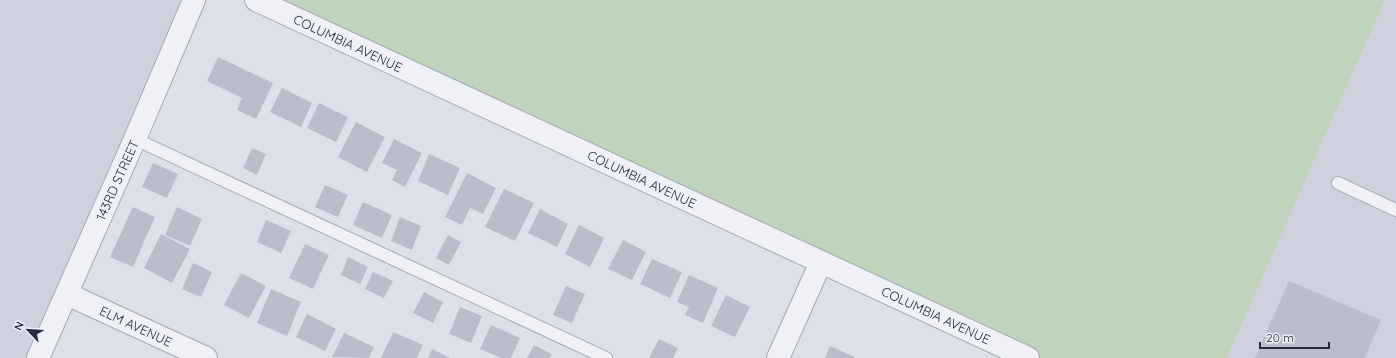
<svg xmlns="http://www.w3.org/2000/svg" width="1396" height="358" font-family="Quicksand,sans-serif">
	<style>
		.built { fill: #cfd2de }
		.green { fill: #bfd3bd }
		.building { fill: #babecc }
		.lines { fill: none; stroke-linecap: round; stroke-linejoin: round }
		.service-casing { stroke: #a6a9b6; stroke-width: 14 }
		.minor-casing { stroke: #a6a9b6; stroke-width: 24 }
		.tertiary-casing { stroke: #a6a9b6; stroke-width: 24 }
		.service { stroke: #f0f1f6; stroke-width: 12 }
		.minor { stroke: #f0f1f6; stroke-width: 22 }
		.tertiary { stroke: #f0f1f6; stroke-width: 22 }
		.labels { text-anchor: middle; stroke-width: 3; stroke-linejoin: round; paint-order: stroke }
		.street-label { font-size: 13px; fill: #252a40; stroke: #edeff6 }
	</style>
	<rect width="100%" height="100%" fill="#dde0e8"/>
	<g class="built">
		<polygon points="0,0 194,0 38,358 0,358"/>
		<polygon points="1385,0 1396,0 1396,358 1227,358"/>
	</g>
	<polygon class="green" points="256,0 1385,0 1227,358 1028,358"/>
	<g class="building">
		<polygon points="218,57 273,83 256,119 237,110 242,98 207,81"/>
		<polygon points="282,88 312,103 301,127 270,112"/>
		<polygon points="319,103 348,117 336,142 307,128"/>
		<polygon points="356,122 385,137 367,172 338,157"/>
		<polygon points="394,139 422,153 405,187 392,180 397,170 382,163"/>
		<polygon points="252,148 266,154 257,175 243,168"/>
		<polygon points="429,154 460,168 448,195 418,181"/>
		<polygon points="153,163 178,174 167,198 142,187"/>
		<polygon points="467,173 496,188 483,214 470,208 462,225 445,217"/>
		<polygon points="325,185 348,195 338,217 315,207"/>
		<polygon points="504,189 534,203 515,241 485,227"/>
		<polygon points="363,202 392,215 382,238 353,225"/>
		<polygon points="133,207 155,217 133,267 110,257"/>
		<polygon points="177,207 202,219 190,246 165,235"/>
		<polygon points="540,209 568,224 557,247 528,233"/>
		<polygon points="400,217 421,226 412,250 391,241"/>
		<polygon points="266,220 291,231 281,253 257,242"/>
		<polygon points="579,225 604,238 590,267 565,254"/>
		<polygon points="161,234 190,249 172,283 144,268"/>
		<polygon points="448,235 461,242 449,265 436,258"/>
		<polygon points="623,240 646,252 632,280 608,269"/>
		<polygon points="305,244 329,255 313,289 289,278"/>
		<polygon points="348,257 368,267 360,284 341,275"/>
		<polygon points="652,259 682,272 670,298 640,284"/>
		<polygon points="193,263 212,272 201,297 182,289"/>
		<polygon points="373,272 393,281 384,298 365,289"/>
		<polygon points="241,273 266,286 249,318 224,305"/>
		<polygon points="689,275 718,288 703,323 685,315 689,307 677,302"/>
		<polygon points="1289,281 1381,320 1365,358 1255,358"/>
		<polygon points="566,286 585,294 572,323 553,315"/>
		<polygon points="271,289 301,302 287,336 257,323"/>
		<polygon points="424,292 443,302 433,323 413,313"/>
		<polygon points="726,295 750,307 735,337 711,326"/>
		<polygon points="460,307 482,316 471,343 449,334"/>
		<polygon points="307,314 336,329 325,351 296,337"/>
		<polygon points="491,325 520,338 511,358 501,358 480,349"/>
		<polygon points="393,332 423,345 417,358 381,358"/>
		<polygon points="344,333 374,347 369,358 332,357"/>
		<polygon points="659,339 678,348 673,358 649,358"/>
		<polygon points="534,345 552,354 550,358 527,358"/>
		<polygon points="830,346 855,357 854,358 825,358"/>
		<polygon points="432,349 450,358 428,358"/>
	</g>
	<g class="lines">
		<defs>
			<g id="service">
				<polyline points="135,139 606,358"/>
				<polyline points="1338,183 1396,210"/>
			</g>
			<g id="minor">
				<polyline points="67,294 206,358"/>
				<polyline points="38,358 135,139 194,0"/>
				<polyline points="778,358 821,262"/>
			</g>
			<polyline id="tertiary" points="256,0 1028,358"/>
		</defs>
		<use href="#service" class="service-casing"/>
		<use href="#minor" class="minor-casing"/>
		<use href="#tertiary" class="tertiary-casing"/>
		<use href="#service" class="service"/>
		<use href="#minor" class="minor"/>
		<use href="#tertiary" class="tertiary"/>
	</g>
	<g class="labels">
		<g class="street-label">
			<text transform="translate(348 43) rotate(25)" y="5">COLUMBIA AVENUE</text>
			<text transform="translate(642 179) rotate(25)" y="5">COLUMBIA AVENUE</text>
			<text transform="translate(117 180) rotate(-66)" y="5">143RD STREET</text>
			<text transform="translate(936 315) rotate(25)" y="5">COLUMBIA AVENUE</text>
			<text transform="translate(136 326) rotate(25)" y="5">ELM AVENUE</text>
		</g>
	</g>
	<g transform="translate(28 330) rotate(295)" stroke="#edeff6" stroke-width="3" paint-order="stroke">
	<path d="M0-3L7 15L0 10L-7 15Z" fill="#252a40"/>
	<text y="-6" font-size="11" font-weight="bold" text-anchor="middle" fill="#252a40">N</text>
	</g>
	<path d="M1260 342v6h69v-6" fill="none" stroke="#252a40" stroke-width="2"/>
	<text x="1266" y="342" font-size="12" fill="#252a40" stroke="#edeff6" stroke-width="3" paint-order="stroke">20 m</text>
</svg>
